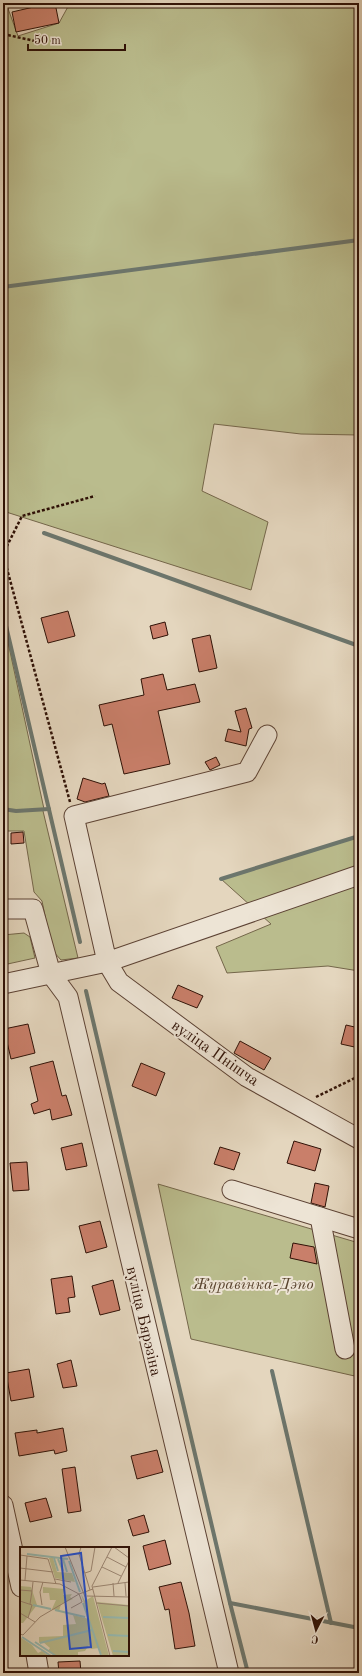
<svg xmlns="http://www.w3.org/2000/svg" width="362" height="1676" font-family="'Old Standard TT',serif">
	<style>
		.green { fill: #babc8d; stroke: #74664a }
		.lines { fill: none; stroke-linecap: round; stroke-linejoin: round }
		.stream { stroke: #6c766d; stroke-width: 4 }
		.building { fill: #c97f6a; stroke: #2f1106 }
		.minor-casing { stroke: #5c4234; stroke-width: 21 }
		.path { stroke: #2f1106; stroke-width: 2.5; stroke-dasharray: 3 2; stroke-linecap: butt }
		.minor { stroke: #ede4d5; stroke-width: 19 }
		.labels { text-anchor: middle; stroke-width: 4; stroke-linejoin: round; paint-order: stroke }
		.street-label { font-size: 16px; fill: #2f1106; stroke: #ede4d5 }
		.park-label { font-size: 16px; font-style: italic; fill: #59442e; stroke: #ede4d5 }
		.inset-river { fill: none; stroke: #95b9b1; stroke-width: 2 }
		.inset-road { fill: none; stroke: #9c8774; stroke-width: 1 }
		.view { fill: #1d4ed8; fill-opacity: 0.15; stroke: #1d4ed8; stroke-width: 2 }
		.inset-edge { fill: none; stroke: #2f1106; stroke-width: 2 }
	</style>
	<rect width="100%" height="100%" fill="#e4d6be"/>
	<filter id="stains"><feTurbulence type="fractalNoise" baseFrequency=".005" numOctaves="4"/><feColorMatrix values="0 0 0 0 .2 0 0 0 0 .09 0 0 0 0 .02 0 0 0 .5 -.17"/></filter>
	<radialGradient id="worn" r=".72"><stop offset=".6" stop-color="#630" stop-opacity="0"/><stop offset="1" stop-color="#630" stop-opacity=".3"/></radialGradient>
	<g class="green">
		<polygon points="3,3 6,3 18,36 59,23 70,3 359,3 359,435 301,434 214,424 202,491 268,522 251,590 3,511"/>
		<polygon points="3,619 44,809 43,811 78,958 61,960 52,950 42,901 34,892 24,831 3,831"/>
		<polygon points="359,836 359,971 328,966 227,973 216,947 271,924 221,879"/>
		<polygon points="24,933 30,937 35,958 3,965 3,935"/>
		<polygon points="158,1184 359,1243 359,1377 191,1339"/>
	</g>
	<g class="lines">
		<g class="stream">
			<polyline points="3,287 359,240"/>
			<polyline points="44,533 359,646"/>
			<polyline points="3,613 80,942"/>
			<polyline points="3,809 16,811 49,809"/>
			<polyline points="221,879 359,836"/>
			<polyline points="86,991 230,1603 248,1673"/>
			<polyline points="272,1371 331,1623"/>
			<polyline points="356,1393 359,1407"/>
			<polyline points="230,1603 359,1628"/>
		</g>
	</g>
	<g class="building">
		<polygon points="51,3 55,3 59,23 16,32 12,12"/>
		<polygon points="68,611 75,636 48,643 41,618"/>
		<polygon points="165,622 168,635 153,639 150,626"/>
		<polygon points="210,635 217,668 199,672 192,639"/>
		<polygon points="163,674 167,690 195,684 200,702 158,711 170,764 124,774 112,724 104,726 99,705 144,695 141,679"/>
		<polygon points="246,708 252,728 249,729 246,746 225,741 228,729 241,732 235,711"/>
		<polygon points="216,757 220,765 210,770 205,762"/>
		<polygon points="83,778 102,784 105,783 109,796 85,802 77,799"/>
		<polygon points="23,832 24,843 11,844 11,833"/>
		<polygon points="178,985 203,996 197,1008 172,998"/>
		<polygon points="28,1024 35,1053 11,1059 4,1029"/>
		<polygon points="346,1025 359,1028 359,1048 341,1044"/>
		<polygon points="240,1041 271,1058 264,1070 234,1053"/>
		<polygon points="53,1061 62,1096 66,1095 72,1115 52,1120 50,1109 34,1114 31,1104 38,1101 30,1067"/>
		<polygon points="141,1063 165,1073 156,1096 132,1086"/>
		<polygon points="294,1141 321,1149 315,1171 287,1163"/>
		<polygon points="82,1143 87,1166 66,1170 61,1148"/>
		<polygon points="220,1147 240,1153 234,1170 214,1164"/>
		<polygon points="27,1162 29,1190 13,1191 10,1163"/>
		<polygon points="315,1183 329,1186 325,1207 311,1203"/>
		<polygon points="100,1221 107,1247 86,1253 79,1226"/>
		<polygon points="293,1243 314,1247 317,1264 290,1258"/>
		<polygon points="72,1276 75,1297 68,1298 70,1312 56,1314 51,1279"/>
		<polygon points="113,1280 120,1310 100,1315 92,1286"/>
		<polygon points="71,1360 77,1386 63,1388 57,1364"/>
		<polygon points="29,1369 34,1397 11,1401 6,1373"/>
		<polygon points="63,1428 67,1451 55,1454 54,1450 19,1456 15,1433 37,1430 37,1433"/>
		<polygon points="157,1450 163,1472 137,1479 131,1456"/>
		<polygon points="75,1467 81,1511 68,1513 62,1469"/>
		<polygon points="46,1498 52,1517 30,1522 25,1503"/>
		<polygon points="144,1515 149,1532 133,1536 128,1520"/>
		<polygon points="165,1540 171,1564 149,1570 143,1546"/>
		<polygon points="181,1582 189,1613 195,1646 175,1649 169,1609 165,1610 159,1587"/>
		<polygon points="80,1661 81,1673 59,1673 58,1662"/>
	</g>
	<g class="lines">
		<defs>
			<g id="minor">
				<polyline points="267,735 247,772 74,816 107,962 359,875"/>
				<polyline points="3,909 33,909 51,974 68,997 229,1673"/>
				<polyline points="3,984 107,962 119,982 247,1077 359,1139"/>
				<polyline points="232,1190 359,1229"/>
				<polyline points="320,1217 345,1349"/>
				<polyline points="3,1505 21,1587"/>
				<polyline points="36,1655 39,1673"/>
			</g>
		</defs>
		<use href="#minor" class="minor-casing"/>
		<g class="path">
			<polyline points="3,34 35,41"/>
			<polyline points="70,802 3,554 22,516 95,496"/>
			<polyline points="316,1097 359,1076"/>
		</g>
		<use href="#minor" class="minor"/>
	</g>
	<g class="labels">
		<g class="street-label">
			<text transform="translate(216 1052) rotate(35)" y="6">вуліца Пнішча</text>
			<text transform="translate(145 1321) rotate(77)" y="6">вуліца Бярэзіна</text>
		</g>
		<g class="park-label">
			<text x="253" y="1289">Журавінка-Дэпо</text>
		</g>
	</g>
	<g transform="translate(20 1547)">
		<rect width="109" height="109" fill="#e4d6be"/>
		<path d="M29,11H33L37,25L52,26L55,35L35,31ZM0,39L11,40L17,58L3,76H0ZM23,40L44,42L43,48L52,47L50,50L53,52L41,57L39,64L32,62L36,53H30L29,46H23ZM61,47L65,54L73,49L89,109H82L79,101L71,102L69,98L65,104L58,105V109H36L28,104L30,101L23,95L19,96V90L43,89V78L56,77L53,68L69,72ZM77,55L109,58V109H93ZM0,90L12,98L18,106L22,104L29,109H0Z" fill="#babc8d"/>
		<path class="inset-river" d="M7,7L48,12M34,11L38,24M38,12L43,24M43,12L47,25M49,14L60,45M63,56L81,108M13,58L31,62M35,63L65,70M83,70L109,71M88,88L109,89M2,90L31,109M15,95L36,109M20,96L72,83M93,104L109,105"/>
		<path class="inset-road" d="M45,0L66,52M61,0L59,7L70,43M94,0L109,11M0,8L28,12L36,37M87,10L106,20M82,20L101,29M0,21L33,25M65,26L71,24L75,0M35,32L51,35M0,33L40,37L59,47L73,42M5,33L7,9M93,36L94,49M98,36L109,14M105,36L106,49M73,40L109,35M0,43L12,44L13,35M67,49L109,50M0,54L12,58L8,71M76,56L109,59M10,57L12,44M22,58L20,45L23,35M0,66L15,75M0,87L3,88L20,70L59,47L62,55L51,61M90,109L72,39L92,0"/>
		<path class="view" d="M61,6L71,100L50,102L41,9Z"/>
		<rect width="109" height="109" class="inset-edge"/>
	</g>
	<rect width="362" height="1676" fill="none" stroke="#e4d6be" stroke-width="16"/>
	<rect x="4" y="4" width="354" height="1668" fill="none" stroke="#2f1106" stroke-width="2"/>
	<rect x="8" y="8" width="346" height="1660" fill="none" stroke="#2f1106"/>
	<g transform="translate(316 1630) rotate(186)" stroke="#ede4d5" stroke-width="3" paint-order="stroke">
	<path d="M0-3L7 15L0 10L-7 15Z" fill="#2f1106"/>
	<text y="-6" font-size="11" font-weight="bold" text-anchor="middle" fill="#2f1106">С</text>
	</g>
	<path d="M28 44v6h97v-6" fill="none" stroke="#2f1106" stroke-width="2"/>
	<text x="34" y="44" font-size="12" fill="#2f1106" stroke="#ede4d5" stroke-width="3" paint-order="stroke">50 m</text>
	<rect width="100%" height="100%" filter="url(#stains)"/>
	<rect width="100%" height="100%" fill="url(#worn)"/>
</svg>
